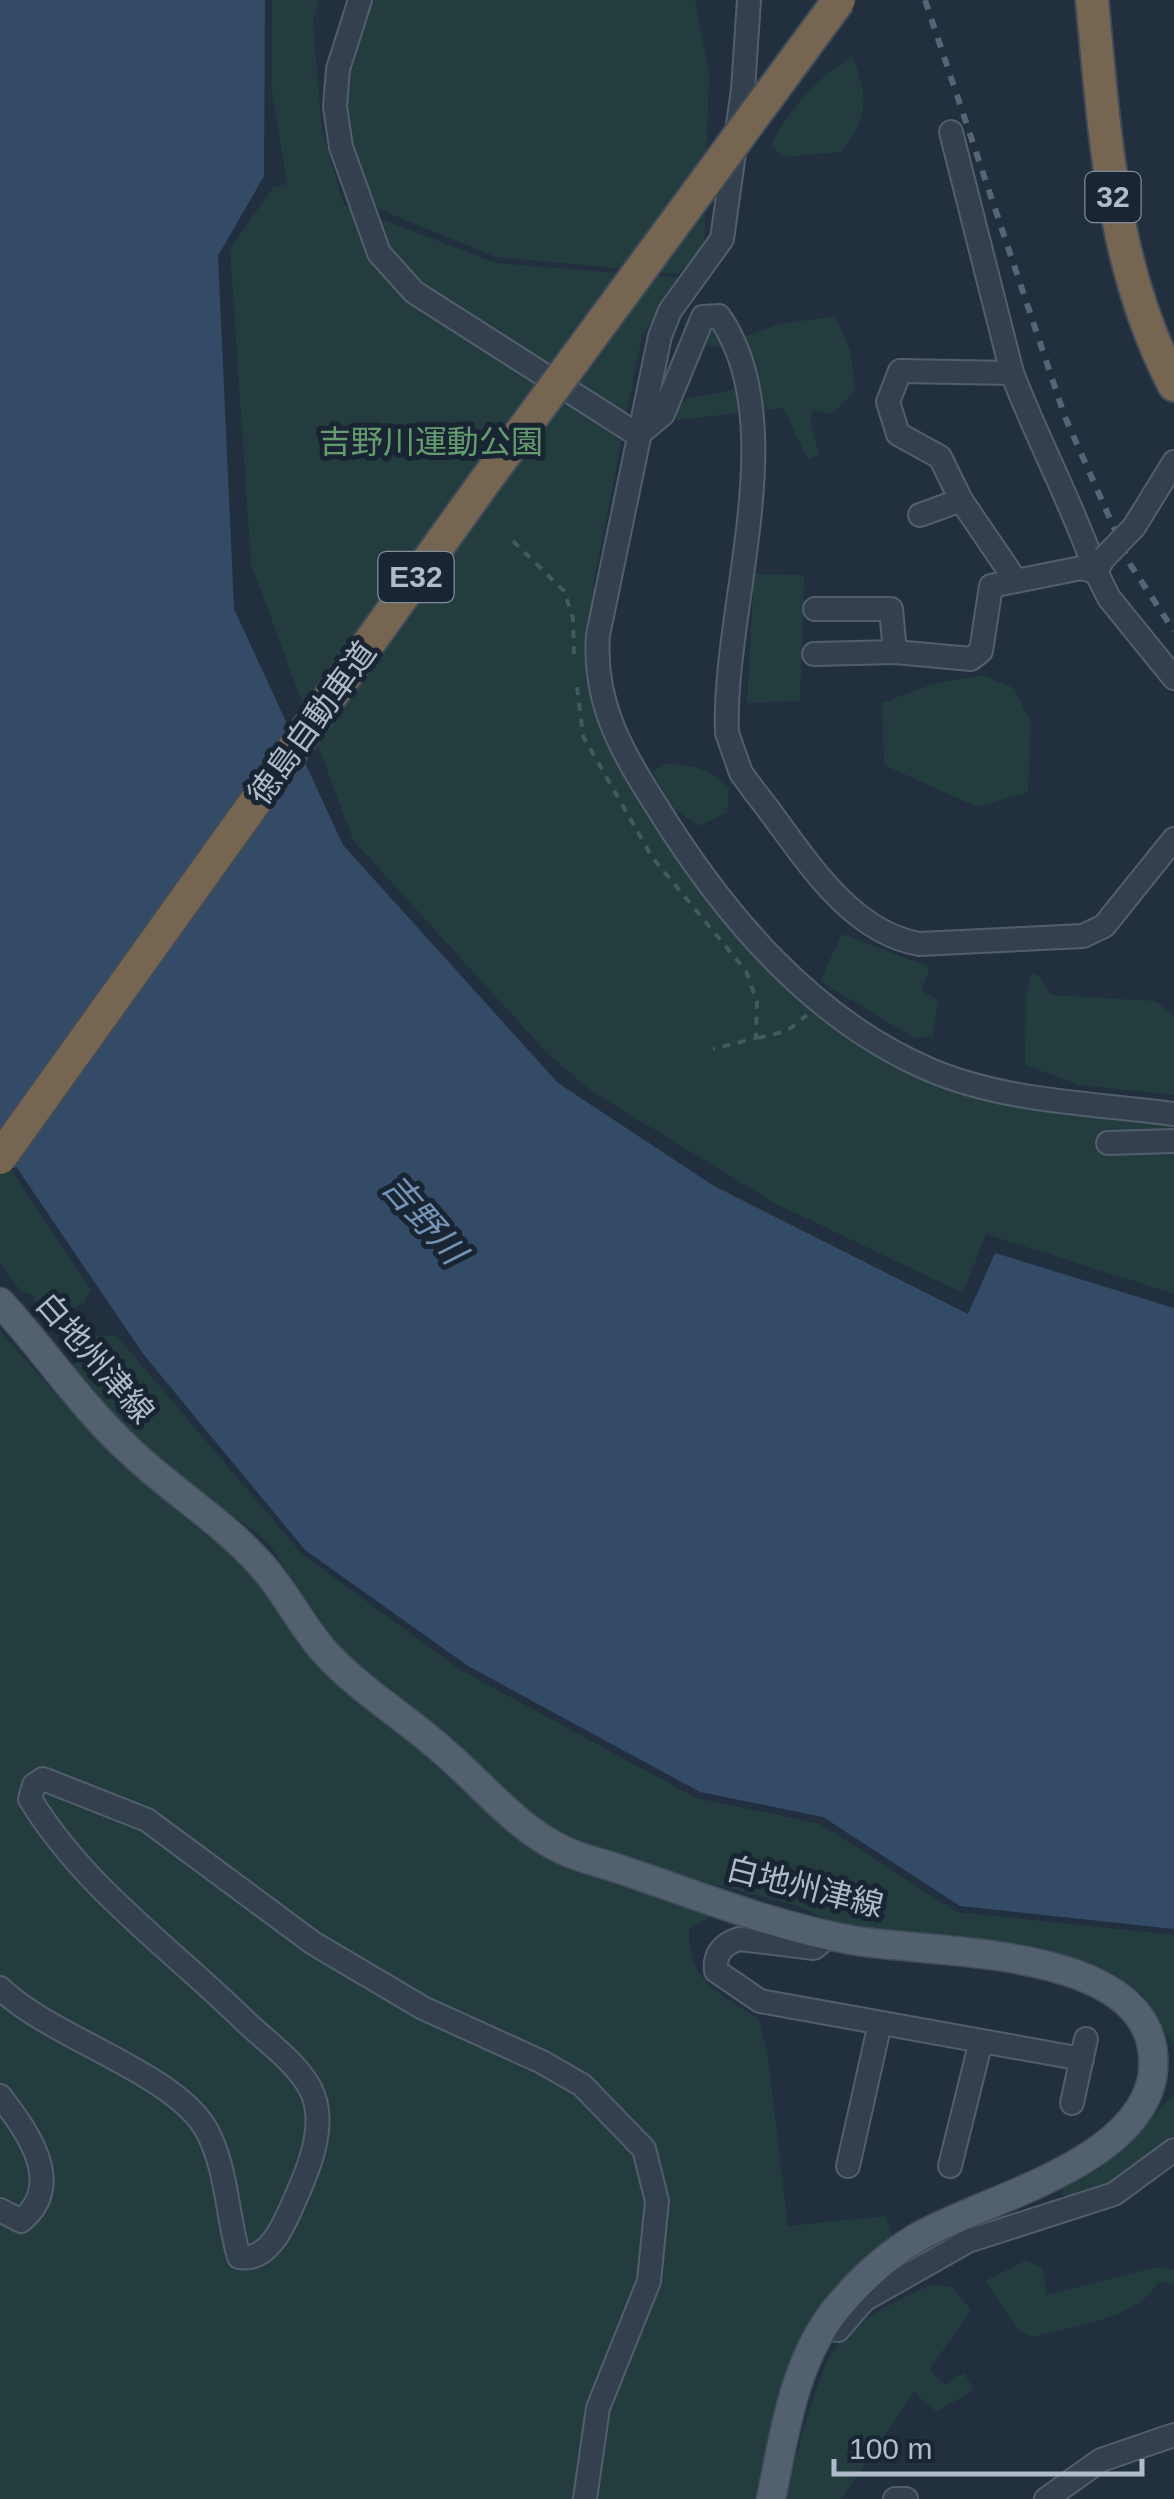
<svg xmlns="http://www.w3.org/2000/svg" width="1174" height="2499" font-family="Helvetica,'Noto Sans JP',sans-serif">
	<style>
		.green { fill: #233d3f }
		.water { fill: #334b67 }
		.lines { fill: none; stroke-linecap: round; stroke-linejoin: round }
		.minor-casing { stroke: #535e6c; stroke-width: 26 }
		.major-casing { stroke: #414c5a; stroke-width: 31 }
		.highway-casing { stroke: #404b59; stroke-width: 36 }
		.path { stroke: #415a5c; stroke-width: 4; stroke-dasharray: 8 8; stroke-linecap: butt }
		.minor { stroke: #35404e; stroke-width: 22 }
		.major { stroke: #53606e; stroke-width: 28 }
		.highway { stroke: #756551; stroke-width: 32 }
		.rail { stroke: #566575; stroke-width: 6; stroke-dasharray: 10 10; stroke-linecap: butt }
		.minor-bridge-casing { stroke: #535e6c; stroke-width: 26; stroke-linecap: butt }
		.highway-bridge-casing { stroke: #404b59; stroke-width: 36; stroke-linecap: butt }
		.minor-bridge { stroke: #35404e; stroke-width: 22 }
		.highway-bridge { stroke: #756551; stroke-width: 32 }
		.labels { text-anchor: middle; stroke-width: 10; stroke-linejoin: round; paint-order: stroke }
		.shield { fill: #1a2533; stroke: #838e9c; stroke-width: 2.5 }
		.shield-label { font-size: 30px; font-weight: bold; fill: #b0bbc9 }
		.park-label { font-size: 32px; fill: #659c6f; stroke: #1a2533 }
		.street-label { font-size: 32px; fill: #b0bbc9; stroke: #1a2533 }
		.water-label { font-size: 35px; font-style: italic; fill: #7593b4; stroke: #1a2533 }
	</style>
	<rect width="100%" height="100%" fill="#212f3e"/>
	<g class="green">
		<polygon points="272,0 319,0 313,21 322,130 344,205 496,263 682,278 642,336 594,581 595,702 786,981 890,1064 988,1102 1174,1123 1174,1294 986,1234 963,1293 774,1203 590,1090 546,1052 353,840 251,564 230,249 273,187 287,184 272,90"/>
		<polygon points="371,0 695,0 709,72 704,250 678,274 496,257 376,208 357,171 346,133 343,93 361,18"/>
		<path d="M853,56C868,99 869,117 841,152L783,157L771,145C789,109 819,76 853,56Z"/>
		<polygon points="696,303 733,313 741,338 780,324 835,316 851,352 855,390 833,414 813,410 811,423 819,454 808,460 783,408 677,420 676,409 688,398 726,392 756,377 724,348 682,339 684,324"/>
		<polygon points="754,574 804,575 800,701 747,703"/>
		<polygon points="982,675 1014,688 1031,723 1028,792 977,807 884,765 882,703 930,685"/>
		<path d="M666,764C694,765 709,768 729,788L727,812L699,826L674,809L652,772Z"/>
		<polygon points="842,934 930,967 921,991 938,1000 933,1037 914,1038 820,981"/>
		<polygon points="1031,973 1039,976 1051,995 1155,1001 1174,1016 1174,1095 1080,1085 1025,1065 1026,994"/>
		<polygon points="0,1153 91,1290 84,1303 51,1318 39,1313 34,1296 20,1290 0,1264"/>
		<path d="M0,1331L119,1463L252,1567L445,1768L555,1861L710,1917L689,1929C687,1980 719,1994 758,2018L767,2051L788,2226L886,2216L892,2235L787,2384L763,2499H0Z"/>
		<polygon points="116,1335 302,1554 459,1669 696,1798 820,1824 957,1912 1174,1935 1174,2046 1141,1993 1094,1965 1049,1950 837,1924 794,1905 601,1855 539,1823 475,1761 337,1649 268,1542 138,1445 72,1366 96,1336"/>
		<polygon points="1174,2095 1174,2135 1085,2198 1067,2199 1062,2194 1065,2185 1099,2169"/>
		<path d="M1026,2260L1043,2269L1046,2295L1153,2268L1174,2269V2284L1159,2281C1139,2319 1072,2326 1032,2337L1019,2331L985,2281Z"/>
		<path d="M933,2284L952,2287L971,2310L929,2370L945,2385L964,2373L974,2390L936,2412L914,2392L841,2499H784C797,2458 814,2378 836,2346C853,2321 906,2296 933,2284Z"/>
	</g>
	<polygon class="water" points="0,0 265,0 264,176 218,256 234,609 343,845 558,1083 714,1186 968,1314 995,1253 1174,1308 1174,1929 960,1906 823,1817 700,1792 468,1666 305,1550 144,1355 0,1143"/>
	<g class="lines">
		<defs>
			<g id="minor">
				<polyline points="360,0 338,69 335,107 341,147 379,253 414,292 638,435"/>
				<path d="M749,0L743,89L722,239L670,311L660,336L598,635C593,705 623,753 659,810C725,916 811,1018 928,1069C1004,1102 1093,1103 1174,1114"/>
				<polyline points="951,132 1012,373"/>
				<path d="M638,435L663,414L703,317L719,316C794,424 722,609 727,733L741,773L755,792C800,848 843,930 919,944L1083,936L1104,926L1174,839"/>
				<polyline points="920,515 961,500"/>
				<polyline points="1134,527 1174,462"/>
				<polyline points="1102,561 1096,572 1109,598 1174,678"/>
				<path d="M1016,581L961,500L940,457L898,434L888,402L900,371L1012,373C1038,441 1072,503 1096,572"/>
				<polyline points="815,609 891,609 895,652"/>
				<polyline points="814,654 895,652 971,659 981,651 991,586 1081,568 1096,572"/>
				<polyline points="1108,1143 1174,1141"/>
				<path d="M830,1935L814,1948L739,1939C723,1944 714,1954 716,1971L760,2001L1082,2059"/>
				<path d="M0,1988C51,2038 176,2073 207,2131C227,2168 227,2216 239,2257C268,2262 283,2227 293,2204C308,2171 329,2123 310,2088C296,2062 267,2042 246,2022C172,1949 85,1889 30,1799L34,1785L43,1779L147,1820L313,1943L423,2008L542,2062L582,2085L644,2149L657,2201L649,2281L598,2408L585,2499"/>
				<path d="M0,2096C27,2130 66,2184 21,2221L0,2210"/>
				<polyline points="1072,2103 1086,2039"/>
				<polyline points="848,2166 880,2023"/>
				<polyline points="950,2166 981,2041"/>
				<polyline points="824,2328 838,2330 864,2300 968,2241 1114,2194 1174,2150"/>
				<polyline points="895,2499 906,2499"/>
				<polyline points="1046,2499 1101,2460 1174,2435"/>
			</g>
			<path id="major" d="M0,1302C45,1351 81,1406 130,1451C173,1492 224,1522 263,1567C286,1593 301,1625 324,1651C359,1690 404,1716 443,1751C482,1784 516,1828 563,1850C581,1859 603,1863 622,1870C697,1895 773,1926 851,1940C930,1955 1174,1942 1152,2079C1133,2166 986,2198 918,2237C886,2256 856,2284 833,2313C793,2366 784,2436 771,2499"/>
			<path id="highway" d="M1092,0C1105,133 1111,264 1174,385"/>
		</defs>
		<use href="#minor" class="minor-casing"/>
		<use href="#major" class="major-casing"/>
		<use href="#highway" class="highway-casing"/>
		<g class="path">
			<polyline points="513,541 564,591 573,618 574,658"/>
			<polyline points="577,687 583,736 652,857 746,971 757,1002 756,1038 713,1049"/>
			<polyline points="758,1038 787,1031 807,1015"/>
		</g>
		<use href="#minor" class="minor"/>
		<use href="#major" class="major"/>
		<use href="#highway" class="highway"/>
		<polyline class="rail" points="925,0 1065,417 1130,564 1174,631"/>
		<defs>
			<polyline id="minor-bridge" points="1104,558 1134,527"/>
			<polyline id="highway-bridge" points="0,1158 483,484 839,0"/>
		</defs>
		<use href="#minor-bridge" class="minor-bridge-casing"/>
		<use href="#highway-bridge" class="highway-bridge-casing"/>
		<use href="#minor-bridge" class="minor-bridge"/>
		<use href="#highway-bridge" class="highway-bridge"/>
	</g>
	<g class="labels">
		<g class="shield">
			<rect x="1085.5" y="172" width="55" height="50" rx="8"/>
			<rect x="378.5" y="552" width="75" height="50" rx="8"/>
		</g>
		<g class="shield-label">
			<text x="1113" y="207">32</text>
			<text x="416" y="587">E32</text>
		</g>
		<g class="park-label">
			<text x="431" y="453">吉野川運動公園</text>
		</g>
		<g class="street-label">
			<text transform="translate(312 723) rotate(-54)" y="11">徳島自動車道</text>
			<text transform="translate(95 1358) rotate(49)" y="11">白地州津線</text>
			<text transform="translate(805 1887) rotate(14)" y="11">白地州津線</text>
		</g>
		<g class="water-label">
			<text transform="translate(424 1219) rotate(49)" y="12">吉野川</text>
		</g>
	</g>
	<path d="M834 2459v15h308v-15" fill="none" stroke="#b0bbc9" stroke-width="5"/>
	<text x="849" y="2459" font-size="30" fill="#b0bbc9" stroke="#1a2533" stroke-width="8" paint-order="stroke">100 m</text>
</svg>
